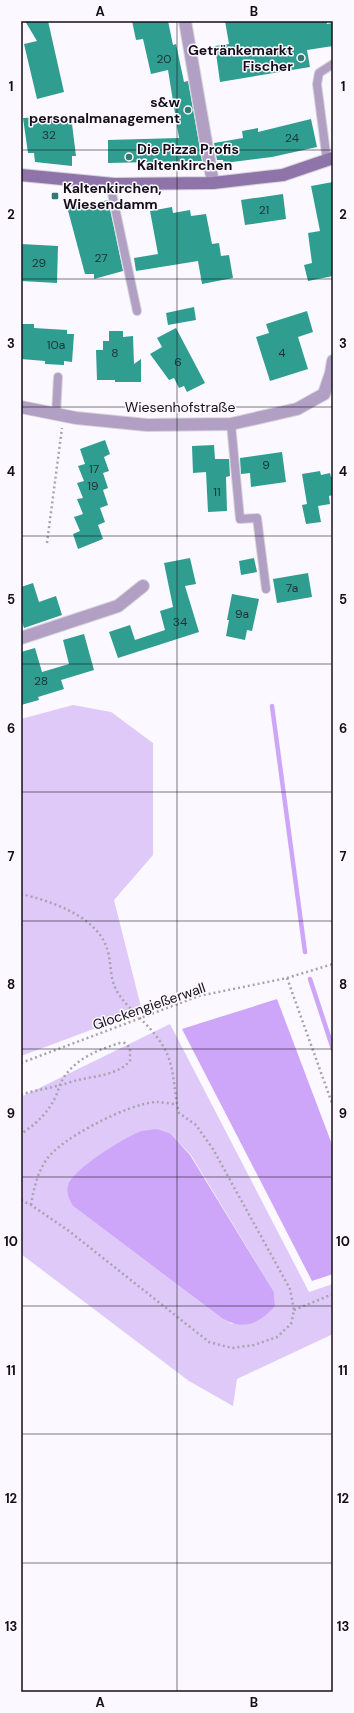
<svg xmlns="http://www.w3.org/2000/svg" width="354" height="1713" font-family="'DM Sans',sans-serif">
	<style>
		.green { fill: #dfc9f9; fill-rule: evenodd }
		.water { fill: #cea6f9 }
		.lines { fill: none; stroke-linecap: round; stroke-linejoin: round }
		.stream { stroke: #cea6f9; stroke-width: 4.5 }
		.building { fill: #309d91 }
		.lane-casing { stroke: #d6d3da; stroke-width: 10 }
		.street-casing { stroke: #d6d3da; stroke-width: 14 }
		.secondary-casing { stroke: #d6d3da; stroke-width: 14 }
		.path { stroke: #a7a3ac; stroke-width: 2.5; stroke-dasharray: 2 3; stroke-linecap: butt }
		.lane { stroke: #b1a0c4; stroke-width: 8 }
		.street { stroke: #b1a0c4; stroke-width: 12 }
		.secondary { stroke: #8e74a9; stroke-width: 12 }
		.grid { fill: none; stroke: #140e19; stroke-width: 1; stroke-opacity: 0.55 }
		.poi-dot { fill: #337a71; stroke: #fbf8ff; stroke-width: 1.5 }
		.labels { text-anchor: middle; stroke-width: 3; stroke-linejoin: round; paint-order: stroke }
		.number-label { font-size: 12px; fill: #1b3237 }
		.poi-label { font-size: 14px; font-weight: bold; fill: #140e19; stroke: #fbf8ff; text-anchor: end }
		.street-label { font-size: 14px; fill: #140e19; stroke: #fbf8ff }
		.neatline { fill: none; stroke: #140e19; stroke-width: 1.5 }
		.grid-label { font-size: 13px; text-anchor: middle; font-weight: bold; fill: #140e19 }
	</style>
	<rect width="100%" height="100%" fill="#fbf8ff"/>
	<g class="green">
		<polygon points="73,705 111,712 153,743 153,855 114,900 142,1011 21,1056 21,719"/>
		<path d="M170,1024L309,1292L333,1284V1334L237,1379L233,1406L189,1381L21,1254V1097ZM171,1134L191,1155L274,1292L275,1306L232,1324L223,1319L73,1206Z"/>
	</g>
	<g class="water">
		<polygon points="277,999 333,1147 333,1274 312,1281 182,1029"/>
		<path d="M157,1129L171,1134L190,1155L274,1292L275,1306C260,1323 244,1331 223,1319L73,1206C69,1199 66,1193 68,1186C71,1170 124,1138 139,1132C144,1130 151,1130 157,1129Z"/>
	</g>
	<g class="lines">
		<g class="stream">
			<polyline points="272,706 305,952"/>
			<polyline points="310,979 333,1049"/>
		</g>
	</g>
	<g class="building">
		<polygon points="25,21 48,21 64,92 37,99 24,44 37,41"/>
		<polygon points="132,21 168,21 173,45 176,44 184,82 188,81 202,161 108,163 108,140 179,138 168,70 151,74 143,39 136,40"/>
		<polygon points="225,21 326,21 327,24 333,23 333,46 307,50 310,67 220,82 215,46 229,44"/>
		<polygon points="71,116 76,156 72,156 72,166 35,162 34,153 28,153 23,118"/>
		<polygon points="311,119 317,147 272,157 224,163 223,160 217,160 214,143 243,138 242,131 258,128 258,132"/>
		<polygon points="333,182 333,276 308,281 304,265 312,263 308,233 320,231 311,186"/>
		<polygon points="283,194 286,219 245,225 241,200"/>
		<polygon points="78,200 79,207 108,200 123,271 94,279 94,274 85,274 66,203"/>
		<polygon points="172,207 173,213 190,210 191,216 206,214 212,244 219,243 221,256 229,255 233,278 202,284 198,261 136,271 134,258 158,254 150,211"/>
		<polygon points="21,244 58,246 57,283 21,281"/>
		<polygon points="194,307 196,320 168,325 166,313"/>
		<polygon points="307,311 313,332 298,337 308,369 270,381 256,337 269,333 266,324"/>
		<polygon points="21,324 34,324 34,328 67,330 67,334 74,334 72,362 64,361 64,365 45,364 45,361 21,359"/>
		<polygon points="176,328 205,383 187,392 184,386 179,388 174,378 169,380 150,354 162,347 157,338"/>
		<polygon points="109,331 123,331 123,337 133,336 134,364 141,359 141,382 115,382 115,380 97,380 96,350 103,350 103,341 109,341"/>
		<polygon points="105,440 110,454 104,457 109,471 103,473 108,488 103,490 108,505 100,508 105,522 98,525 103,539 78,549 73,534 80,531 74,517 83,514 77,499 83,498 77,483 84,481 78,466 85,464 80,449"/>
		<polygon points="214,445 215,459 229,459 230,476 226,477 227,511 208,512 206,472 193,473 192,446"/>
		<polygon points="282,452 286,482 251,487 250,473 241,474 240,458"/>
		<polygon points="320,471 321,475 330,473 331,477 333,477 333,495 329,496 330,504 318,506 321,522 306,524 302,505 307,504 302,474"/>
		<polygon points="190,558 196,584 185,586 199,632 118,658 109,632 130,625 135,640 165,630 160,611 173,607 164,563"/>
		<polygon points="254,558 257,572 241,575 239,561"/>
		<polygon points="308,573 312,597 277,603 273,579"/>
		<polygon points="33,583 39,602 56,596 62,615 24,628 21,619 21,587"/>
		<polygon points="232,594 259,599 252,631 247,630 245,640 226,636 229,620 227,620"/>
		<polygon points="84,634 94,670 61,680 64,689 38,697 39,700 21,705 21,652 35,648 42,672 69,664 63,640"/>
	</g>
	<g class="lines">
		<defs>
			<g id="lane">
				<polyline points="327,161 317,84 319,73 333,64"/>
				<polyline points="110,184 137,311"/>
				<polyline points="56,414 58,377"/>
				<polyline points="231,424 240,519 257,518 266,589"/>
			</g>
			<g id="street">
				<polyline points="185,21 213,183"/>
				<polyline points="21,407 76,418 147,425 231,424 297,409 324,394 331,373 333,361"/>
				<polyline points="21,638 118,606 143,586"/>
			</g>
			<polyline id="secondary" points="21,175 114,184 213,183 283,175 333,158"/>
		</defs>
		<use href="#lane" class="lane-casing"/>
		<use href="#street" class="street-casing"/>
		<use href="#secondary" class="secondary-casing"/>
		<g class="path">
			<polyline points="47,543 62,428"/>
			<path d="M21,894C51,901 100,917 108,952C112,967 109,978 118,993C130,1012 151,1025 163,1046C176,1067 173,1091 179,1113L196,1125L213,1149L290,1289L294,1310L291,1324L277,1337L254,1345L232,1348L209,1342L69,1231L31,1205L21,1200"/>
			<polyline points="287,978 333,1106"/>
			<polyline points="21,1063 199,996 287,978 333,964"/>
			<path d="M21,1095C34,1090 47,1089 60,1085C66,1084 72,1081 78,1080C96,1076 117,1075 130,1061V1048L125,1043H120C100,1049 80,1057 67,1073C61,1080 59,1088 56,1096C48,1113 36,1124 21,1134"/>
			<path d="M31,1205C34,1188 37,1173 47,1159C61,1138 130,1103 156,1102C162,1102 170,1104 177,1104"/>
			<polyline points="294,1310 333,1294"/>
		</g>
		<use href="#lane" class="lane"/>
		<use href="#street" class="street"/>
		<use href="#secondary" class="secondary"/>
	</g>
	<path class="grid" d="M177,21V1692M21,150H333M21,279H333M21,407H333M21,536H333M21,664H333M21,792H333M21,921H333M21,1049H333M21,1177H333M21,1306H333M21,1434H333M21,1563H333"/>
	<g class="poi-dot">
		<circle cx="301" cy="58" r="4"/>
		<circle cx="188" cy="110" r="4"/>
		<circle cx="129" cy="157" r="4"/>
		<rect x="51" y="192" width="8" height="8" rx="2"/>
	</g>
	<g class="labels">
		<g class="number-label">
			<text x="164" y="63">20</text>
			<text x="49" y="139">32</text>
			<text x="292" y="142">24</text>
			<text x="264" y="214">21</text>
			<text x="101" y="262">27</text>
			<text x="39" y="267">29</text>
			<text x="56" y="349">10a</text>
			<text x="115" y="357">8</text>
			<text x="282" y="357">4</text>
			<text x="178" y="366">6</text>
			<text x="266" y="469">9</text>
			<text x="94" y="473">17</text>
			<text x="93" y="490">19</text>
			<text x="217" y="496">11</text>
			<text x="292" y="592">7a</text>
			<text x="242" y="618">9a</text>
			<text x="180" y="626">34</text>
			<text x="41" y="685">28</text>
		</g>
		<g class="poi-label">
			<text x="293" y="55">Getränkemarkt<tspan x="293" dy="16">Fischer</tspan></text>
			<text x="180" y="107">s&amp;w<tspan x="180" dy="16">personalmanagement</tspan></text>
			<text x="137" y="154" text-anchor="start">Die Pizza Profis<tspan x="137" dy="16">Kaltenkirchen</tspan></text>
			<text x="63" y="193" text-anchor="start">Kaltenkirchen,<tspan x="63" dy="16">Wiesendamm</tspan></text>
		</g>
		<g class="street-label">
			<text x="180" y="412">Wiesenhofstraße</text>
			<text transform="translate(149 1006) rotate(-19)" y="5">Glockengießerwall</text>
		</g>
	</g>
	<rect width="354" height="1713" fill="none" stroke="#fbf8ff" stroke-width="44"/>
	<rect x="22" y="22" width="310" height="1669" class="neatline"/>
	<g class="grid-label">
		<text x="100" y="16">A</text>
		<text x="254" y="16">B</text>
		<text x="11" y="91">1</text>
		<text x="343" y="91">1</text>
		<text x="11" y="219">2</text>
		<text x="343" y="219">2</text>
		<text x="11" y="348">3</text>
		<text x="343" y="348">3</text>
		<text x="11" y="476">4</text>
		<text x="343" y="476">4</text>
		<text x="11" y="604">5</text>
		<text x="343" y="604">5</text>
		<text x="11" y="733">6</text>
		<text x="343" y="733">6</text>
		<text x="11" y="861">7</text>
		<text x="343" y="861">7</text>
		<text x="11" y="989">8</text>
		<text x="343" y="989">8</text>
		<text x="11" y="1118">9</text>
		<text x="343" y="1118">9</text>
		<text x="11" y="1246">10</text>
		<text x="343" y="1246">10</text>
		<text x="11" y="1375">11</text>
		<text x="343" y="1375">11</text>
		<text x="11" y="1503">12</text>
		<text x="343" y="1503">12</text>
		<text x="11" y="1631">13</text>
		<text x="343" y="1631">13</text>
		<text x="100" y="1707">A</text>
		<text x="254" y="1707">B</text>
	</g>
</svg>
